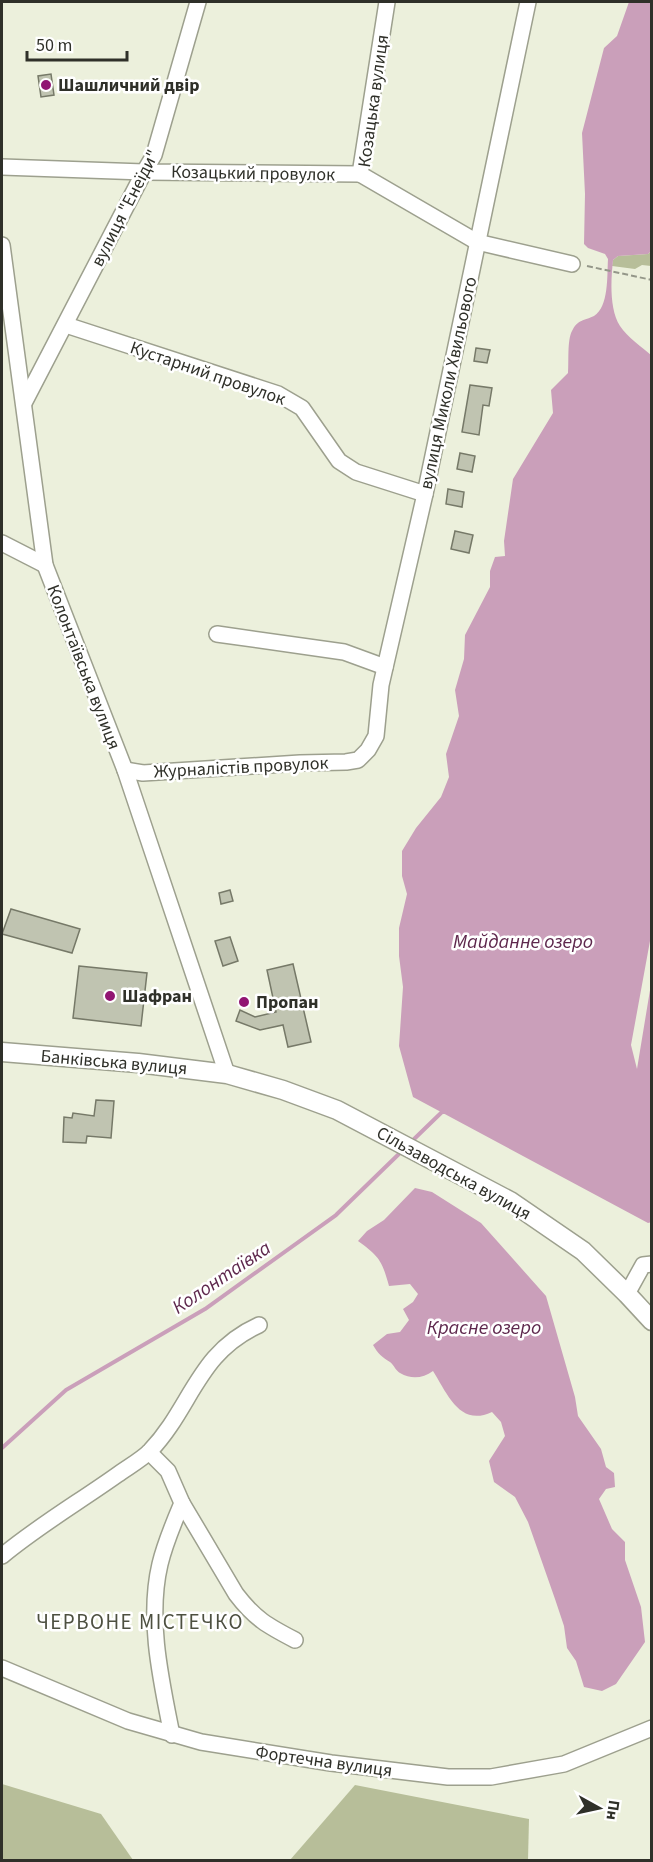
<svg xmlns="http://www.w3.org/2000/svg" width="653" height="1862" font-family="'Source Sans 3',sans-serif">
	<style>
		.green { fill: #b7be99 }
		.water { fill: #ca9fba }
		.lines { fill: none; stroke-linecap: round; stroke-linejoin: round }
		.stream { stroke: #ca9fba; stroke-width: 4 }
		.building { fill: #c0c4b1; stroke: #767968; stroke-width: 1.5 }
		.minor-casing { stroke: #9da08e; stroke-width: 18 }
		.major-casing { stroke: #9da08e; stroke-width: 21 }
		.path { stroke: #949789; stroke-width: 2; stroke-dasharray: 6 3; stroke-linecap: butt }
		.minor { stroke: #fff; stroke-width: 15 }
		.major { stroke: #fff; stroke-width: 18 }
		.poi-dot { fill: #911572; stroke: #fff; stroke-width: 2 }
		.labels { text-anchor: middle; stroke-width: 5; stroke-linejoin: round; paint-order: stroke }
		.poi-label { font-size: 18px; font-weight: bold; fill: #2f3029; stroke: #fff; text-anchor: start }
		.street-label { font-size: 18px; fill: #2f3029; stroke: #fff }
		.water-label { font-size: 20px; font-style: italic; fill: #5e284d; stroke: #fff }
		.quarter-label { font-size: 21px; letter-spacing: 1.5px; fill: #4d5040; stroke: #fff }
	</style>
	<rect width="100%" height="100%" fill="#ecf0dc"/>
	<g class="green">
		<polygon points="651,251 651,266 642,265 635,269 612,266 613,260 618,256 648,254"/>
		<polygon points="2,1784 101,1814 133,1860 2,1860"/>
		<polygon points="355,1785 529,1819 528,1860 290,1860"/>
	</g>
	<g class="water">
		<path d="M629,2H652L651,251L648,254L618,256L613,260C611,279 609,309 620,326C627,337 642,347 652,356V930L631,1045L637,1069L651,984L652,1222L648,1223L413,1097L399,1046L403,987L399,956V928L407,894L402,876V851L416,828L441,797L449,777L446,754L459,716L455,690L464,659L465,635L490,587V571L495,557L505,556L504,541L513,479L553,413L551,390L568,373C569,363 567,340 572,331C578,319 584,321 594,316C609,307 607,275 608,259L605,254L588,248L584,244L585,194L582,133L604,48L617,36Z"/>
		<path d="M415,1188L432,1192L481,1223L546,1296L575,1397L578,1416L601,1449L606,1467L614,1473L615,1487L606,1489L599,1499L612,1529L625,1542V1560L641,1607L645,1642L616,1684L602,1691L584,1687L576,1661L567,1648L564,1626L555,1599L528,1522L515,1497L494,1482L489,1461L505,1436L501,1422L492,1412C460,1427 448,1395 433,1371C423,1378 412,1380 400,1373C396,1371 394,1365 390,1362C382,1357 378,1354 373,1345L387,1334L400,1332L409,1320L403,1309L413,1302L418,1294L410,1284L389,1286C382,1261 380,1257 358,1241L367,1231L384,1220Z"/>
	</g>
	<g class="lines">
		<g class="stream">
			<polyline points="411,1142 442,1112 446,1112"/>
			<polyline points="2,1448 66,1390 205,1309 336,1215 402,1151"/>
		</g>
	</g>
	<g class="building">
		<polygon points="51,74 54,95 41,97 38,76"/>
		<polygon points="476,348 490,350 487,363 474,361"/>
		<polygon points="470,385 492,388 489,406 483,405 479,435 462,432"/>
		<polygon points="460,453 475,456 472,472 457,469"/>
		<polygon points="448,489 464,492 462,507 446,504"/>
		<polygon points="455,531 473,535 469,553 451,549"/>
		<polygon points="230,890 233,901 221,904 219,893"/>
		<polygon points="11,909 80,929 72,953 2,934"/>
		<polygon points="230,937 238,961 223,966 215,941"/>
		<polygon points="293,964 311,1042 288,1047 283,1025 260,1030 236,1021 240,1010 255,1017 276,1012 267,970"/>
		<polygon points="79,966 147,973 141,1026 73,1018"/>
		<polygon points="96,1100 114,1101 111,1138 87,1136 86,1143 63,1142 64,1117 72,1118 73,1113 94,1116"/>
	</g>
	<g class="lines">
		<defs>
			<g id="minor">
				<polyline points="387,2 360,174 477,242 572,264"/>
				<polyline points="2,167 144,172 360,174"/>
				<polyline points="2,245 45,565 125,770 227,1074"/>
				<polyline points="66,325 278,394 302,408 339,461 356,472 425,494"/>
				<polyline points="24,403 144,172 154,155 198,2"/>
				<polyline points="2,543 45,565"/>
				<polyline points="217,634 344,652 385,667"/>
				<polyline points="125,770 143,773 300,763 346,762 358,760 368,750 376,736 381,685 425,494 528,2"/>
				<polyline points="627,1294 643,1265 652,1264"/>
				<path d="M149,1452L168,1471L182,1503C174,1522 165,1543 160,1564C147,1619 161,1680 172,1735"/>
				<path d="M182,1503L236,1594C255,1619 268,1626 295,1640"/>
				<path d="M2,1556C38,1526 79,1502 117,1475C128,1467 141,1460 150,1451C192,1407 197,1353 259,1325"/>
				<polyline points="2,1668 128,1721 201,1742 331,1763 448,1777 491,1777 564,1764 652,1728"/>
			</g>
			<polyline id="major" points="2,1052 138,1063 227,1074 283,1090 337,1110 510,1201 583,1251 627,1294 652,1321"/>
		</defs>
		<use href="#minor" class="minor-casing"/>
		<use href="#major" class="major-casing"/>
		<polyline class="path" points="587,266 652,280"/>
		<use href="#minor" class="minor"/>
		<use href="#major" class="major"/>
	</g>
	<g class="poi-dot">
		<circle cx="46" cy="85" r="6"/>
		<circle cx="110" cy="996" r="6"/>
		<circle cx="244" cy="1002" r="6"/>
	</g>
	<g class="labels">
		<g class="poi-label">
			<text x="58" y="91">Шашличний двір</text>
			<text x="122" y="1002">Шафран</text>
			<text x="256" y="1008">Пропан</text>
		</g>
		<g class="street-label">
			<text transform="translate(373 101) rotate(-82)" y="6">Козацька вулиця</text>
			<text transform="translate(253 173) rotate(1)" y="6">Козацький провулок</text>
			<text transform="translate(125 208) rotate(-63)" y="6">вулиця "Енеїди"</text>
			<text transform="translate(208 373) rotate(19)" y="6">Кустарний провулок</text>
			<text transform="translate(448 383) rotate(-78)" y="6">вулиця Миколи Хвильового</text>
			<text transform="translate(84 667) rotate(69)" y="6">Колонтаївська вулиця</text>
			<text transform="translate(241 767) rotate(-3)" y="6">Журналістів провулок</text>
			<text transform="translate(114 1062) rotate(5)" y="6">Банківська вулиця</text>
			<text transform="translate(454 1173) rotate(29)" y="6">Сільзаводська вулиця</text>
			<text transform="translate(324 1761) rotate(8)" y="6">Фортечна вулиця</text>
		</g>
		<g class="water-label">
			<text x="523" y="948">Майданне озеро</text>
			<text transform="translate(221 1277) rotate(-34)" y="7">Колонтаївка</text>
			<text x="484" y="1334">Красне озеро</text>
		</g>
		<g class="quarter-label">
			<text x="140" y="1629">ЧЕРВОНЕ МІСТЕЧКО</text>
		</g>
	</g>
	<rect width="653" height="1862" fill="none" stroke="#2f3029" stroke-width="6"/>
	<g transform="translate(599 1808) rotate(98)" stroke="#ffffff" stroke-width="4.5" paint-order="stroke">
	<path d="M0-4.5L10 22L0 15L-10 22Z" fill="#2f3029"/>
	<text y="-9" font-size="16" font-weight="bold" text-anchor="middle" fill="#2f3029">Пн</text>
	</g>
	<path d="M27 51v9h100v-9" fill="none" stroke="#2f3029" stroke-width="3"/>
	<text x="36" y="51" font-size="18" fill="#2f3029" stroke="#ffffff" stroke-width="4.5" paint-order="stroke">50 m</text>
</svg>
